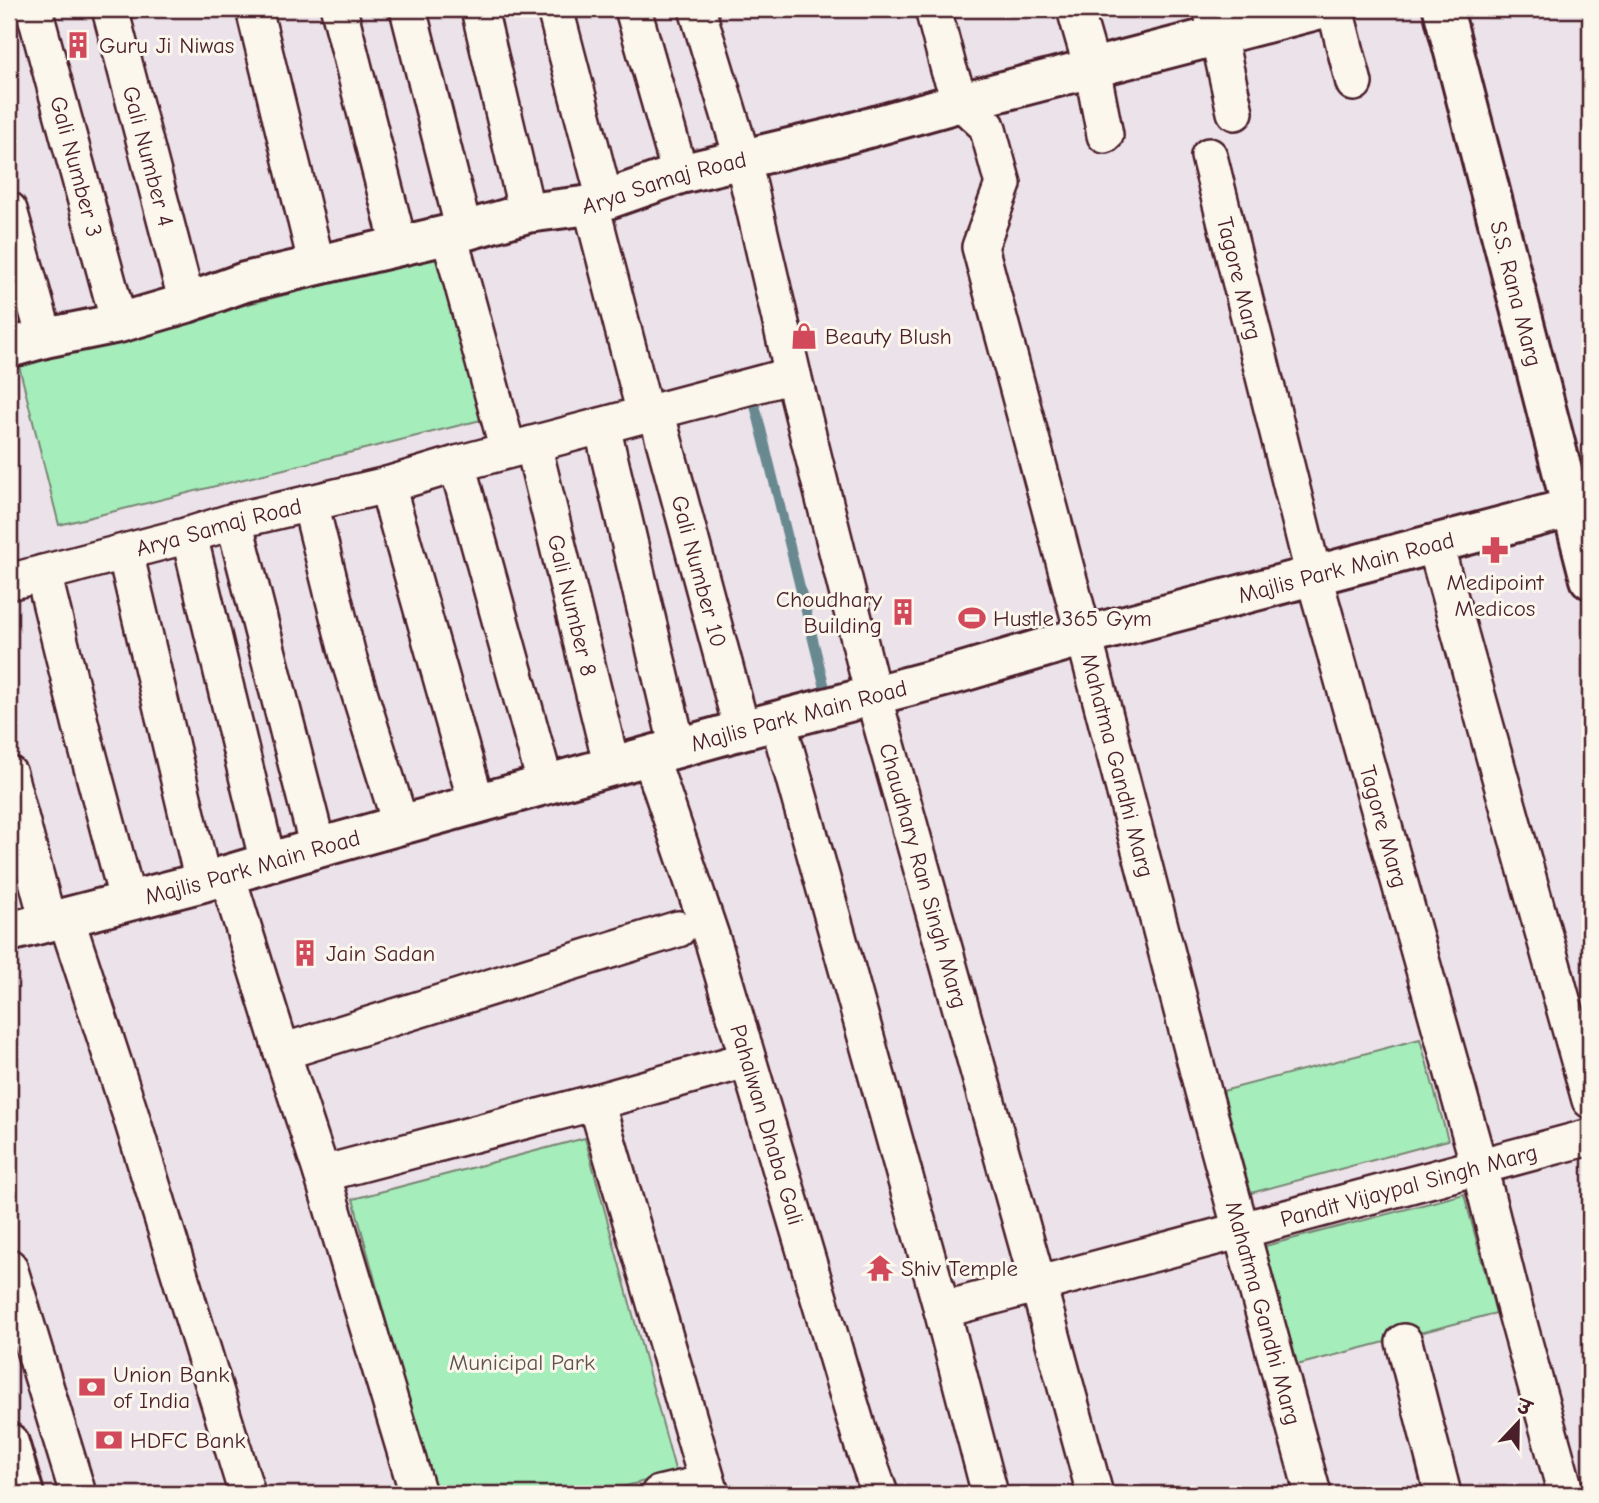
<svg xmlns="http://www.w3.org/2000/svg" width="1599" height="1503" font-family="'Comic Neue','Playpen Sans Deva',sans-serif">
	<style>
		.green { fill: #a5edbb; stroke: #788673; stroke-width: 2 }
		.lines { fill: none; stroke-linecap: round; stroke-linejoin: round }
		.stream { stroke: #698991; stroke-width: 10 }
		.minor-casing { stroke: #4a1f2b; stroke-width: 40 }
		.tertiary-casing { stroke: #4a1f2b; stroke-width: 44 }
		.secondary-casing { stroke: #4a1f2b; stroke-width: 44 }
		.minor { stroke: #fbf7ec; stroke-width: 35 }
		.tertiary { stroke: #fbf7ec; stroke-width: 38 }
		.secondary { stroke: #fbf7ec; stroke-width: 38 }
		.labels { text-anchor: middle; stroke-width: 6; stroke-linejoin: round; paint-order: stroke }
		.poi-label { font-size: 23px; fill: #4a1f2b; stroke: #fbf7ec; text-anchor: start }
		.street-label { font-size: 23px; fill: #4a1f2b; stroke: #fbf7ec }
		.park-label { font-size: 23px; fill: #61524f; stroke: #fbf7ec }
	</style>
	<rect width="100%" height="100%" fill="#ece2e9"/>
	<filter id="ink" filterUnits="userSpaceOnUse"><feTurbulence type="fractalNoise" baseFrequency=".0143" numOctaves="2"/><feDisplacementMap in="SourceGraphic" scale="14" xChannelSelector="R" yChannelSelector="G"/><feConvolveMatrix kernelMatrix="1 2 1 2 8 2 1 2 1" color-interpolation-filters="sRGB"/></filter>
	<g filter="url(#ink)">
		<g class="green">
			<polygon points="447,254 489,418 59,525 18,362"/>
			<polygon points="1420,1039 1448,1140 1251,1193 1223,1091"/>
			<polygon points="585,1138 676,1473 595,1494 433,1494 353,1199"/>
			<polygon points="1464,1194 1496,1313 1297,1365 1265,1246"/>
		</g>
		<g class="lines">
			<polyline class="stream" points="752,393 826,692"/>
			<defs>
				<g id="minor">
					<path id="s1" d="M34,9L119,323"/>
					<path id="s2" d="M110,9L187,303"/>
					<polyline points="254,9 317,266"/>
					<polyline points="339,9 399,245"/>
					<polyline points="408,9 464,231"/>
					<polyline points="479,9 527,213"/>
					<polyline points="555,9 605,200"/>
					<polyline points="633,9 680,174"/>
					<path id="s3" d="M697,9L743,160L793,375L873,695L1038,1284L1095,1494"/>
					<path id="s4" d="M933,9L949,70L961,102L987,126L1003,184L980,247L1084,636L1203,1091L1313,1494"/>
					<polyline points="1075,9 1092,68 1105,135"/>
					<polyline points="1211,9 1218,35 1235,112"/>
					<polyline points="1335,9 1354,83"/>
					<path id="s5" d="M1209,156L1314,577L1479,1166L1516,1313L1566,1494"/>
					<polyline points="591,205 645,414"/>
					<polyline points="9,210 45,338"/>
					<polyline points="449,235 508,450"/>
					<path id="s6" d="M656,411L742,730"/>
					<polyline points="602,426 678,749"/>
					<path id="s7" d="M533,444L612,767"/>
					<polyline points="457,464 546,786"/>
					<polyline points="387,485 477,805"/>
					<polyline points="310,503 348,656 401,826"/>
					<polyline points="234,521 318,848"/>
					<polyline points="189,535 268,863"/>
					<polyline points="1435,544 1590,1100"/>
					<polyline points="125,552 203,882"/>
					<polyline points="43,573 82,730 128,902"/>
					<path id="s8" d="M9,582L189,535L234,521L387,485L457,464L793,375"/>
					<polyline points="778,721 942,1310 990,1494"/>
					<path id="s9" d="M650,756L714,945L862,1443L880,1494"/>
					<polyline points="9,774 48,922"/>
					<polyline points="227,875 282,1052 322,1174 418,1494"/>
					<polyline points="66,918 130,1113 247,1494"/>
					<polyline points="282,1052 678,929"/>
					<polyline points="596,1102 729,1065"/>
					<polyline points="322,1174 596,1102 711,1494"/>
					<polyline points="9,1267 78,1494"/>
					<path id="s10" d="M942,1310L1590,1137"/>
					<polyline points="1404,1342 1443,1494"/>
					<polyline points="659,1494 706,1483"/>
				</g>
				<g id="tertiary">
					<path id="s11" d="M1443,9L1590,579"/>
					<path id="s12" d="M9,348L45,338L119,323L187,303L245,282L464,231L527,213L591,205L680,174L836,137L961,102L1320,9"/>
					<path id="s13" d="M9,932L203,882L318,848L742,730L959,673L1084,636L1590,503"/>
				</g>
				<polyline id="secondary" points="9,1443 24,1494"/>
			</defs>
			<use href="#minor" class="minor-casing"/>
			<use href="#tertiary" class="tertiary-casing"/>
			<use href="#secondary" class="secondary-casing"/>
			<use href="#minor" class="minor"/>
			<use href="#tertiary" class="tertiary"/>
			<use href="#secondary" class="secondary"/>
		</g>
	</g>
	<defs>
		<symbol id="building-bare" viewBox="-9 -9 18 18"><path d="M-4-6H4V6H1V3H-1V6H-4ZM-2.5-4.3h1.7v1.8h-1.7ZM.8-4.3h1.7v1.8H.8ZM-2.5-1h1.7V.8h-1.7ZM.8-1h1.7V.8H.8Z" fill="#d1495b" stroke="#fbf7ec" stroke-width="2.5" paint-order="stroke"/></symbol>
		<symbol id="shop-bare" viewBox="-9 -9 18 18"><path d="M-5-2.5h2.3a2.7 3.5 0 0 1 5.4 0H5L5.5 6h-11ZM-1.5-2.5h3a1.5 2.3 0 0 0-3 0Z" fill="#d1495b" stroke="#fbf7ec" stroke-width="2.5" paint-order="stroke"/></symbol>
		<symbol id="pharmacy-bare" viewBox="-9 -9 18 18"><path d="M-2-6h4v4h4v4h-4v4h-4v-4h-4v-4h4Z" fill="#d1495b" stroke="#fbf7ec" stroke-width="2.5" paint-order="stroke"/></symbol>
		<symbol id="stadium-bare" viewBox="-9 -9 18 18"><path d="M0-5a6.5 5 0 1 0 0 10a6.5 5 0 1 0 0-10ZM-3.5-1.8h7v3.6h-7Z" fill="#d1495b" stroke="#fbf7ec" stroke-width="2.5" paint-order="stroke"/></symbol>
		<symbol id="temple-bare" viewBox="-9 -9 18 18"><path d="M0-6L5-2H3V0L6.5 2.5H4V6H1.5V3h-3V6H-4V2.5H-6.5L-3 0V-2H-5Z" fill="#d1495b" stroke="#fbf7ec" stroke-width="2.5" paint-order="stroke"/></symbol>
		<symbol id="bank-bare" viewBox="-9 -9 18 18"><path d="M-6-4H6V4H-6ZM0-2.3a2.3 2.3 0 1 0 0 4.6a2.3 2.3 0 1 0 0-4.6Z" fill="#d1495b" stroke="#fbf7ec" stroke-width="2.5" paint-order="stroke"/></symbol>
	</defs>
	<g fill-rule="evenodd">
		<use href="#building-bare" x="59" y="26" width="38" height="38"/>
		<use href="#shop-bare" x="785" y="317" width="38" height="38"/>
		<use href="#pharmacy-bare" x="1476" y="531" width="38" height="38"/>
		<use href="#building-bare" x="884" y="593" width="38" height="38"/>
		<use href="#stadium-bare" x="953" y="599" width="38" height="38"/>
		<use href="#building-bare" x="286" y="934" width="38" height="38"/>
		<use href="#temple-bare" x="861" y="1249" width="38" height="38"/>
		<use href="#bank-bare" x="73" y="1368" width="38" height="38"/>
		<use href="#bank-bare" x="90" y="1421" width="38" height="38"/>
	</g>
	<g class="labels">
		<g class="poi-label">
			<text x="99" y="53">Guru Ji Niwas</text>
			<text x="825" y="344">Beauty Blush</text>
			<text x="1495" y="590" text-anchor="middle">Medipoint<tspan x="1495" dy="26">Medicos</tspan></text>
			<text x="882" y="607" text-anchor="end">Choudhary<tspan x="882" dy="26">Building</tspan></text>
			<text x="993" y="626">Hustle 365 Gym</text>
			<text x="326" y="961">Jain Sadan</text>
			<text x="901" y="1276">Shiv Temple</text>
			<text x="113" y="1382">Union Bank<tspan x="113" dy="26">of India</tspan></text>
			<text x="130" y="1448">HDFC Bank</text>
		</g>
		<g class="street-label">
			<text dy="8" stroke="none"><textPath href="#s2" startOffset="152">Gali Number 4</textPath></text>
			<text dy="8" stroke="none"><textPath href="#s1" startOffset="163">Gali Number 3</textPath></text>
			<text dy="8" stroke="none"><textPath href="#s12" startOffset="677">Arya Samaj Road</textPath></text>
			<text dy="8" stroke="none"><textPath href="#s5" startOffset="126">Tagore Marg</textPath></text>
			<text dy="8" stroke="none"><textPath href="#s11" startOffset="294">S.S. Rana Marg</textPath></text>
			<text dy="8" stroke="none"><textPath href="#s8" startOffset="217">Arya Samaj Road</textPath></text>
			<text dy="8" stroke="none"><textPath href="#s13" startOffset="1386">Majlis Park Main Road</textPath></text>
			<text dy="8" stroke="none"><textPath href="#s6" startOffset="166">Gali Number 10</textPath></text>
			<text dy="8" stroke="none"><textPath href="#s7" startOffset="166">Gali Number 8</textPath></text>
			<text dy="8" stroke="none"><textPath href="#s13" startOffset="819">Majlis Park Main Road</textPath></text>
			<text dy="8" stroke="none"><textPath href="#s4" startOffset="796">Mahatma Gandhi Marg</textPath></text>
			<text dy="8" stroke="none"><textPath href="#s5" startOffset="693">Tagore Marg</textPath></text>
			<text dy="8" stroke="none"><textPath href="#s13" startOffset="252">Majlis Park Main Road</textPath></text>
			<text dy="8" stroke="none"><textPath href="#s3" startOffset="896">Chaudhary Ran Singh Marg</textPath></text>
			<text dy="8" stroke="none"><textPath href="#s9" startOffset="387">Pahalwan Dhaba Gali</textPath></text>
			<text dy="8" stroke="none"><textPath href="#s10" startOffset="483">Pandit Vijaypal Singh Marg</textPath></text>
			<text dy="8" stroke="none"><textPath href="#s4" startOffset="1363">Mahatma Gandhi Marg</textPath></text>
		</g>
		<g class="park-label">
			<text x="522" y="1370">Municipal Park</text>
		</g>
	</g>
	<rect width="1599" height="1503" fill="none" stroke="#fbf7ec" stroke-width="35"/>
	<rect x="18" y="18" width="1564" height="1468" fill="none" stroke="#4a1f2b" stroke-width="2.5" filter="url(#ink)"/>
	<g transform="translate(1518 1423) rotate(22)" stroke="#fbf7ec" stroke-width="5" paint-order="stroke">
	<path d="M0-5L12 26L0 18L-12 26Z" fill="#4a1f2b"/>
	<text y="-10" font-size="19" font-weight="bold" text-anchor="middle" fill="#4a1f2b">उ</text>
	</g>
</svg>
